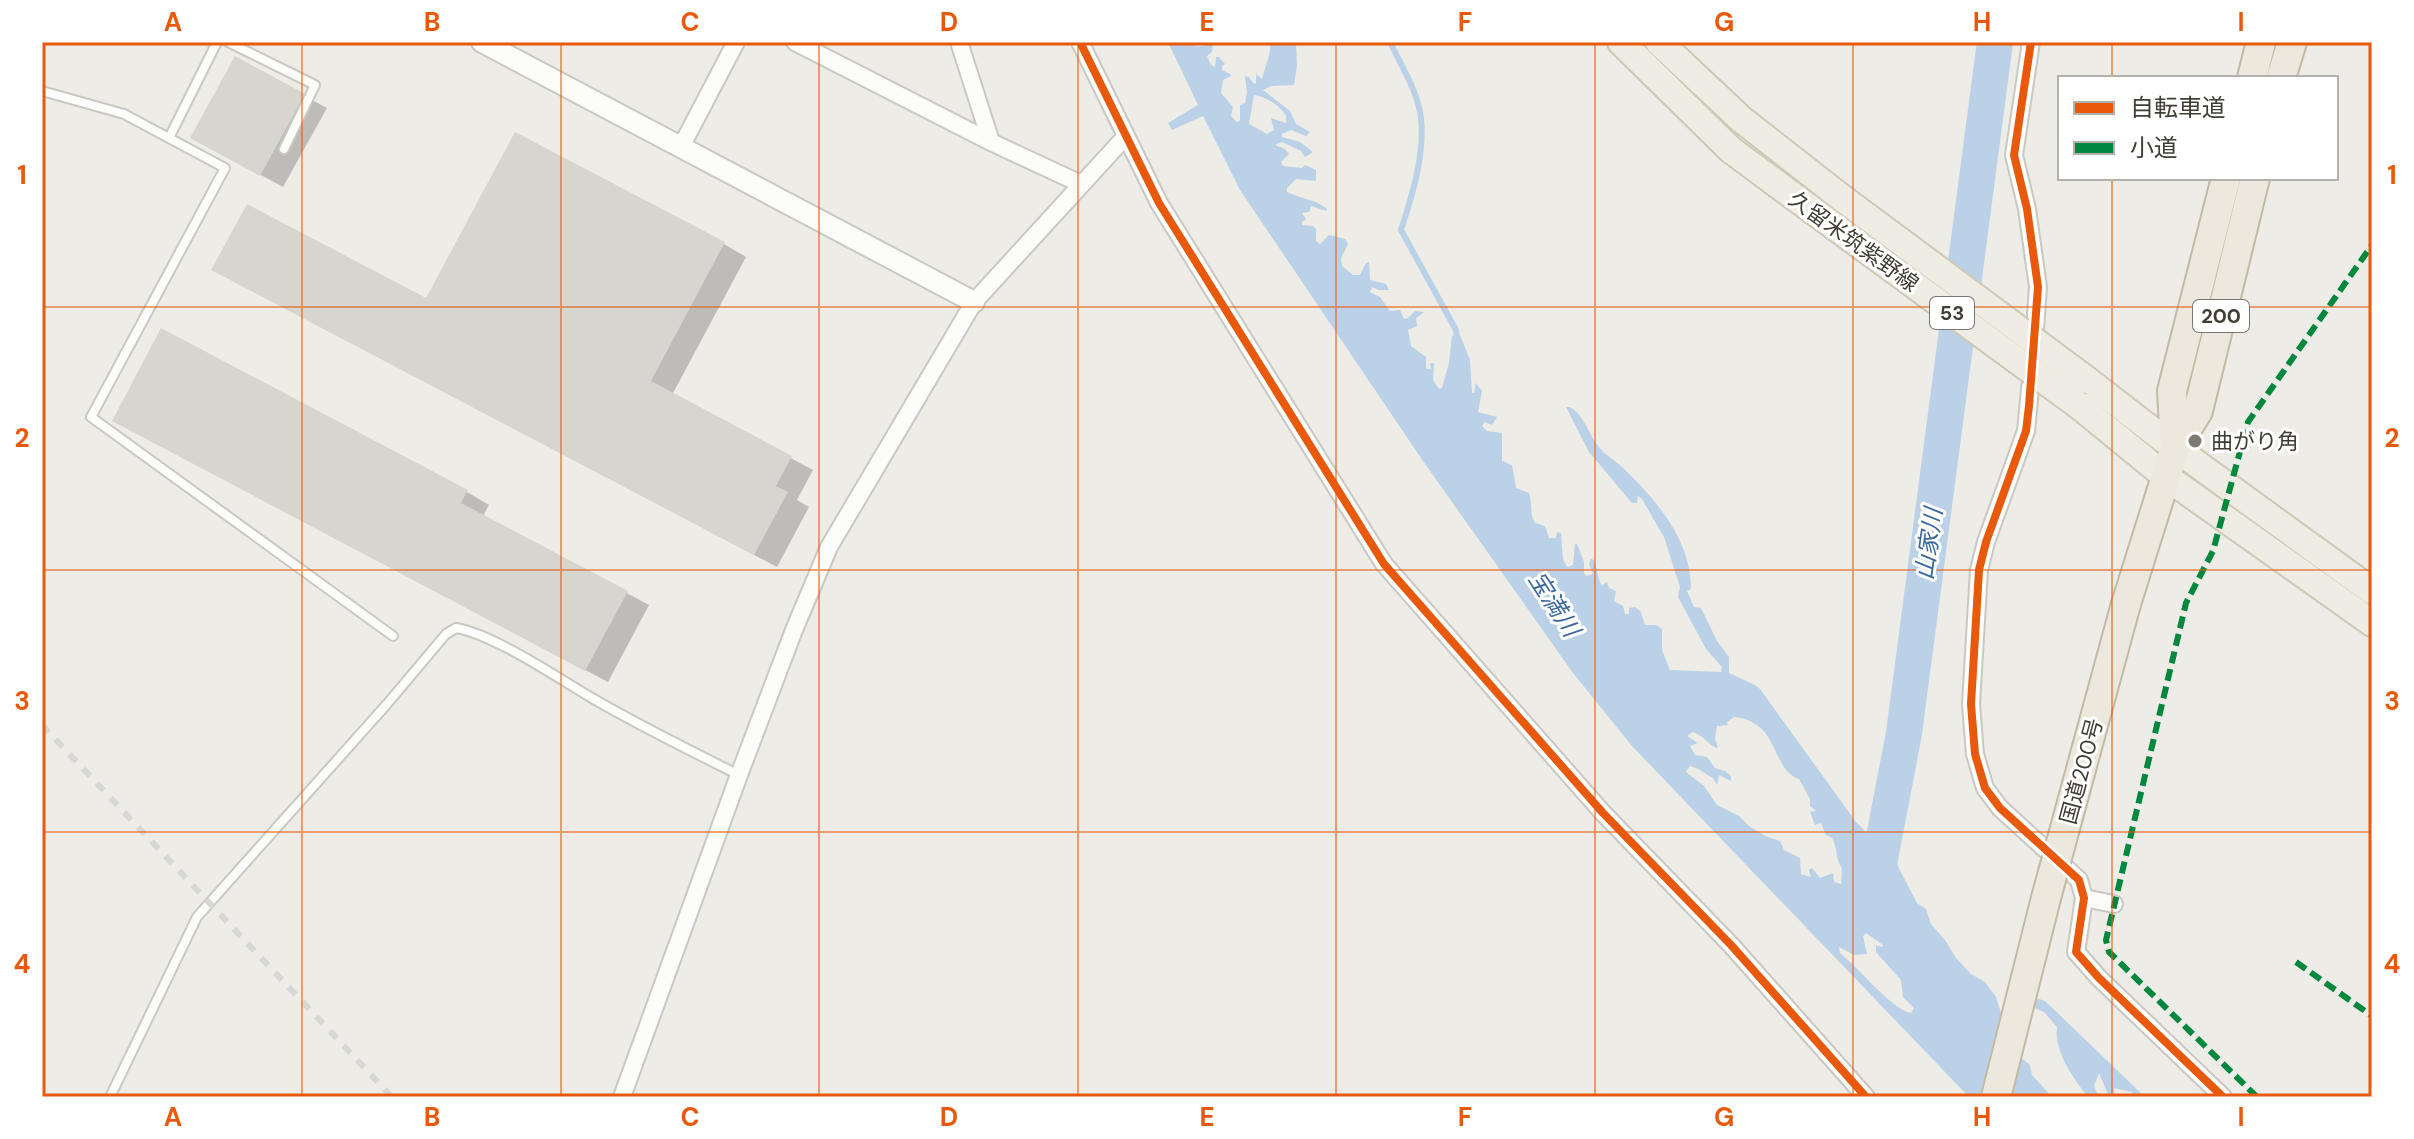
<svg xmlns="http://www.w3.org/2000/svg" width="2414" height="1139" font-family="'DM Sans','Noto Sans JP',sans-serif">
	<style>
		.water { fill: #bbd1e7; fill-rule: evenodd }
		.shadow { fill: #0003 }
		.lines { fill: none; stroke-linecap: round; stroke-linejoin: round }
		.stream { stroke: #bbd1e7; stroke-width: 6 }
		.river { stroke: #bbd1e7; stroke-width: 36 }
		.building { fill: #d6d5cf }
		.service-casing { stroke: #c9c8c2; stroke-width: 12 }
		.minor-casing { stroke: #c9c8c2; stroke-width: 20 }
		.tertiary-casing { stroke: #c9c8c2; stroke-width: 24 }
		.primary-casing { stroke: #cdc9b6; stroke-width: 30 }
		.trunk-casing { stroke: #c2baa4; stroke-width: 32 }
		.service { stroke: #fcfcfb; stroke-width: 8 }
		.minor { stroke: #fcfcfb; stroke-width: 16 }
		.tertiary { stroke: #fcfcfb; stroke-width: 20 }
		.primary { stroke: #eeece3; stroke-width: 26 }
		.trunk { stroke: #ece8de; stroke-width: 28 }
		.rail { stroke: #d7d7d6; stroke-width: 6; stroke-dasharray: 10 10; stroke-linecap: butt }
		.primary-bridge-casing { stroke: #cdc9b6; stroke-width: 30; stroke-linecap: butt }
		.trunk-bridge-casing { stroke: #c2baa4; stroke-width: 32; stroke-linecap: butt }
		.primary-bridge { stroke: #eeece3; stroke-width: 26 }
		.trunk-bridge { stroke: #ece8de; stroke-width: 28 }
		.quiet { stroke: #00873e; stroke-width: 6; stroke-dasharray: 12 6; stroke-linecap: butt }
		.cycleway-casing { stroke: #fff; stroke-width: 13 }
		.cycleway { stroke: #e8590c; stroke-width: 8 }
		.grid { fill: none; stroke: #e8590c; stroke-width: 2; stroke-opacity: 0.55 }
		.poi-dot { fill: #7d7a72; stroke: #fff; stroke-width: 3 }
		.labels { text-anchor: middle; stroke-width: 6; stroke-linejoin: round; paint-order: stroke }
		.shield { fill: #fff; stroke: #7a7771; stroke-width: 2 }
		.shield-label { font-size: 20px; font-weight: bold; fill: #413d34 }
		.street-label { font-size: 22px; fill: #413d34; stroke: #fff }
		.poi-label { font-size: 22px; fill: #413d34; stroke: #fff; text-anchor: start }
		.water-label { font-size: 24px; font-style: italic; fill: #3a69a0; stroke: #fff }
		.neatline { fill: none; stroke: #e8590c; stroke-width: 3 }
		.grid-label { font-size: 26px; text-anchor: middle; font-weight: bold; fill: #e8590c }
	</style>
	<rect width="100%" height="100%" fill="#edece6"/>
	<g class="water">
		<path d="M1168,42H1192L1195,46H1204V42H1213L1212,52L1207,56L1211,65L1215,67L1216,57H1219L1225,64L1222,66V70L1230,74L1231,76L1223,80L1221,93L1233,107L1231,116L1237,122L1240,121V105L1245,103L1247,92L1245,76L1249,77L1254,84L1256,83V74L1262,79C1265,67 1272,52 1270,42H1296L1297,66L1294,85L1271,86L1263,90L1290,111L1296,124L1310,132L1306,136L1291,130L1282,134V137L1300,142L1313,152L1305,157L1301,151L1282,142L1275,145L1285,149L1289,154L1281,162L1283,166L1302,168L1305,165L1316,170V181L1296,179L1287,188V192C1301,199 1315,199 1327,209L1326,211L1311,206L1309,212L1302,213L1306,219L1302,222V225L1313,226L1316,229V241L1320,244L1329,235L1345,239L1348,244L1341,258L1342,266L1353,275H1360L1366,263L1369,262L1370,280L1386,284L1389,290H1379L1372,287L1370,292L1380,297L1390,311L1400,310L1404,319L1408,318L1415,311L1424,312L1416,318L1417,326L1408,330L1411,346L1426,357V369H1431L1430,363H1434L1433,380L1439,389L1442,388L1449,363L1452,336L1460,335L1470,360L1472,393H1474L1476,383L1482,391L1478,412L1497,417L1492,425L1485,422L1482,426L1487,431L1502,433V461L1512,465L1516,488L1529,493C1533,504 1529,514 1535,523L1545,526L1549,538H1556L1557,532L1561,533L1563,559L1567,567L1573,565L1575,544H1577L1584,562V573L1586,576L1593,574L1589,564L1591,559L1594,560L1600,583L1602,585L1607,582L1609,588L1616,591L1614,601L1623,606L1625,614H1629V608L1635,607L1641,612L1645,625H1656L1662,629V650L1670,670L1721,672L1722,667L1706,649L1678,597L1680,587L1664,537L1642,499L1638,496L1637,503H1632L1589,452L1566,407H1570C1586,417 1587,433 1599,447C1605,455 1615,460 1622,467C1656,499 1691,540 1691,589L1687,591L1694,607L1701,608L1717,641L1729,657V673L1755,685L1760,689L1856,822L1895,861L1917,903L1926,909L1931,924L1945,940L1956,958L1971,974L1985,982L1996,997L2001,1013L2016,1036L2020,1057L2030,1065L2032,1075L2052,1097H1969L1632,746L1573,673L1423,461L1240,190L1203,116L1172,130L1168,123L1198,105ZM1254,95C1266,97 1280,105 1286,116V123L1271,118L1274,130L1267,134L1249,124ZM1734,717C1781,722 1770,769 1799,779L1810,799V806L1816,811L1810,812L1815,825L1821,823L1826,835L1832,838C1838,848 1835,859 1842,868L1841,884L1834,882L1833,873L1820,878L1812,868L1809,870L1811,877L1801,874L1800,858L1784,850L1780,841L1765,836L1749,826L1739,816L1717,805L1704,786L1686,772L1690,766C1699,768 1705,774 1713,778L1717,785L1719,775L1731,781V776L1725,771L1715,768L1707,757L1695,755L1690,746L1698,743L1687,736L1693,732C1703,735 1710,747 1718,748L1715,738L1717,726L1728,725L1727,722ZM1866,933L1883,945L1882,947L1876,945V952L1901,980L1903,997L1914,1008L1911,1013C1892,1010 1858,967 1840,953L1839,947L1854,955L1867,954L1863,936Z"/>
		<path d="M2030,996L2045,1001L2145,1097H2131L2124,1093L2133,1095L2132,1092L2114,1088L2115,1097H2109L2099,1073L2094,1086L2099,1097H2088C2073,1078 2054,1052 2057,1027L2044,1012L2032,1007Z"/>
	</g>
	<g class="shadow">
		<polygon points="236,59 327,108 283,187 215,150"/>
		<polygon points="724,244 746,257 672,395 813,470 797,500 809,507 777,567 236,282 427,301"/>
		<polygon points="137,433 467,492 489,505 483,516 649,605 608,682"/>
	</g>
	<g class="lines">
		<g class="stream">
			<path d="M1390,42C1401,65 1418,92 1421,118C1425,155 1412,196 1401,230L1456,330L1457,339"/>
			<polyline points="1460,371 1462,395"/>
		</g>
		<polyline class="river" points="1887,896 1879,864 1904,733 1995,42"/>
	</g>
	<g class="building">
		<polygon points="235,56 305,94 260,176 190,138"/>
		<polygon points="515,132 725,242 651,381 792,456 776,486 788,492 754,555 211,270 247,204 426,298"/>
		<polygon points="161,328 468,490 461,503 628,591 585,671 112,421"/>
	</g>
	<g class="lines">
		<defs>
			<g id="service">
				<polyline points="228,42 315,85 284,149"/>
				<polyline points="42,91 124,114 225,168 91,417 393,636"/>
				<polyline points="169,138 217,42"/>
				<path d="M110,1097L197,917L387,704L446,634L456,628C493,634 558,678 592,698C640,726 689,750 739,775"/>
			</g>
			<g id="minor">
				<polyline points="795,42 991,142 1081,184"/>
				<polyline points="959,42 991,142"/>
				<polyline points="1080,42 1159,203 1384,564 1603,813 1731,945 1866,1097"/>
				<polyline points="2031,42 2014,155 2027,209 2038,287 2034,344"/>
				<polyline points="681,147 736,42"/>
				<polyline points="2032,368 2026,431 1986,542 1979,570 1971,704 1975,754 1985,788 2000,808 2079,880 2084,898 2076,952 2099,978 2223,1097"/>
				<polyline points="2084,898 2114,904"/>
				<polyline points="622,1097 739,775 794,630 829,547 974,302 1126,136"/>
			</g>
			<polyline id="tertiary" points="482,42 974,302"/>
			<g id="primary">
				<polyline points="1621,42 1731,150 1827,221"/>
				<polyline points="1659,42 1741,119 1842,198"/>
				<polyline points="2087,380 2175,448 2372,591"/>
				<polyline points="2078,405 2165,476 2372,623"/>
			</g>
			<g id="trunk">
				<polyline points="2252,78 2261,42"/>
				<polyline points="2281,78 2292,42"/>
				<polyline points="2175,448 2172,391 2226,178"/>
				<polyline points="2126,604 2175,448 2198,411 2255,178"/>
			</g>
		</defs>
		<use href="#service" class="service-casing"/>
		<use href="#minor" class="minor-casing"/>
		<use href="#tertiary" class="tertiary-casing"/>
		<use href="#primary" class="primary-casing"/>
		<use href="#trunk" class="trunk-casing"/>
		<use href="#service" class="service"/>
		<use href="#minor" class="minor"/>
		<use href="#tertiary" class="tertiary"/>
		<use href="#primary" class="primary"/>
		<use href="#trunk" class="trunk"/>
		<polyline class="rail" points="42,725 392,1097"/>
		<defs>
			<g id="primary-bridge">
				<polyline points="1842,198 2087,380"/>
				<polyline points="1827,221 2078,405"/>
			</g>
			<polyline id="trunk-bridge" points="1996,1097 2046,898 2126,604"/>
		</defs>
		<use href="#primary-bridge" class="primary-bridge-casing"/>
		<use href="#trunk-bridge" class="trunk-bridge-casing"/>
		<use href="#primary-bridge" class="primary-bridge"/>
		<use href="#trunk-bridge" class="trunk-bridge"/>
		<g class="quiet">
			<polyline points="2296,962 2372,1016"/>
			<polyline points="2257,1097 2109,952 2106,940 2186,603 2213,551 2248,422 2372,245"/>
		</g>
		<defs>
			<g id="cycleway">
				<polyline points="1080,42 1159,203 1384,564 1603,813 1731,945 1866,1097"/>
				<polyline points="2031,42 2014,155 2027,209 2038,287 2029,406 2026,431 1986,542 1979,570 1971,704 1975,754 1985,788 2000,808 2079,880 2084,898 2076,952 2099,978 2223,1097"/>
			</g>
		</defs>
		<use href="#cycleway" class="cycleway-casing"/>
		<use href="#cycleway" class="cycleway"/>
	</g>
	<path class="grid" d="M302,42V1097M561,42V1097M819,42V1097M1078,42V1097M1336,42V1097M1595,42V1097M1853,42V1097M2112,42V78M2112,178V1097M42,307H2372M42,570H2372M42,832H2372"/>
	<circle class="poi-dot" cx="2195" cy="441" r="8"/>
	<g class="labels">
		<g class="shield">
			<rect x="1930" y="297" width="44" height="32" rx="6"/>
			<rect x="2193" y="300" width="56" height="32" rx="6"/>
		</g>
		<g class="shield-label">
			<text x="1952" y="320">53</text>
			<text x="2221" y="323">200</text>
		</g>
		<g class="street-label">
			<text transform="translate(1854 241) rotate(36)" y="8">久留米筑紫野線</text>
			<text transform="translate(2081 771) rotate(-75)" y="8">国道200号</text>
		</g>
		<g class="poi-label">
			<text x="2211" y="449">曲がり角</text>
		</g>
		<g class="water-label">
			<text transform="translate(1929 544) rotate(-82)" y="8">山家川</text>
			<text transform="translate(1554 604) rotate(57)" y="8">宝満川</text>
		</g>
	</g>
	<rect width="2414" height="1139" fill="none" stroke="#ffffff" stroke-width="88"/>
	<rect x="2058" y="76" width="280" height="104" fill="#ffffff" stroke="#b3b1ae" stroke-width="2"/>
	<rect x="2074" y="102" width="40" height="12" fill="#e8590c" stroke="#b3b1ae" stroke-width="2"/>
	<text x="2130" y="116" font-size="24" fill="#413d34">自転車道</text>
	<rect x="2074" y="142" width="40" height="12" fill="#00873e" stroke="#b3b1ae" stroke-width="2"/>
	<text x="2130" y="156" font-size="24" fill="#413d34">小道</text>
	<rect x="44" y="44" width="2326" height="1051" class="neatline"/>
	<g class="grid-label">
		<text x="173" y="31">A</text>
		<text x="432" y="31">B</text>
		<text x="690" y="31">C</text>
		<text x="949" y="31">D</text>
		<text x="1207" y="31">E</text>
		<text x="1465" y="31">F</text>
		<text x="1724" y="31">G</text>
		<text x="1982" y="31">H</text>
		<text x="2241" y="31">I</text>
		<text x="22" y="184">1</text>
		<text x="2392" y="184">1</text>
		<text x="22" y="447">2</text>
		<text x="2392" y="447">2</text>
		<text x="22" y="710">3</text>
		<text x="2392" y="710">3</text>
		<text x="22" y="973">4</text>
		<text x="2392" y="973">4</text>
		<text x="173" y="1126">A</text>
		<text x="432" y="1126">B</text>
		<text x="690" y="1126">C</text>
		<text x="949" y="1126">D</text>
		<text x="1207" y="1126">E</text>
		<text x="1465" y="1126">F</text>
		<text x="1724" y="1126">G</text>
		<text x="1982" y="1126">H</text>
		<text x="2241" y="1126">I</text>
	</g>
</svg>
